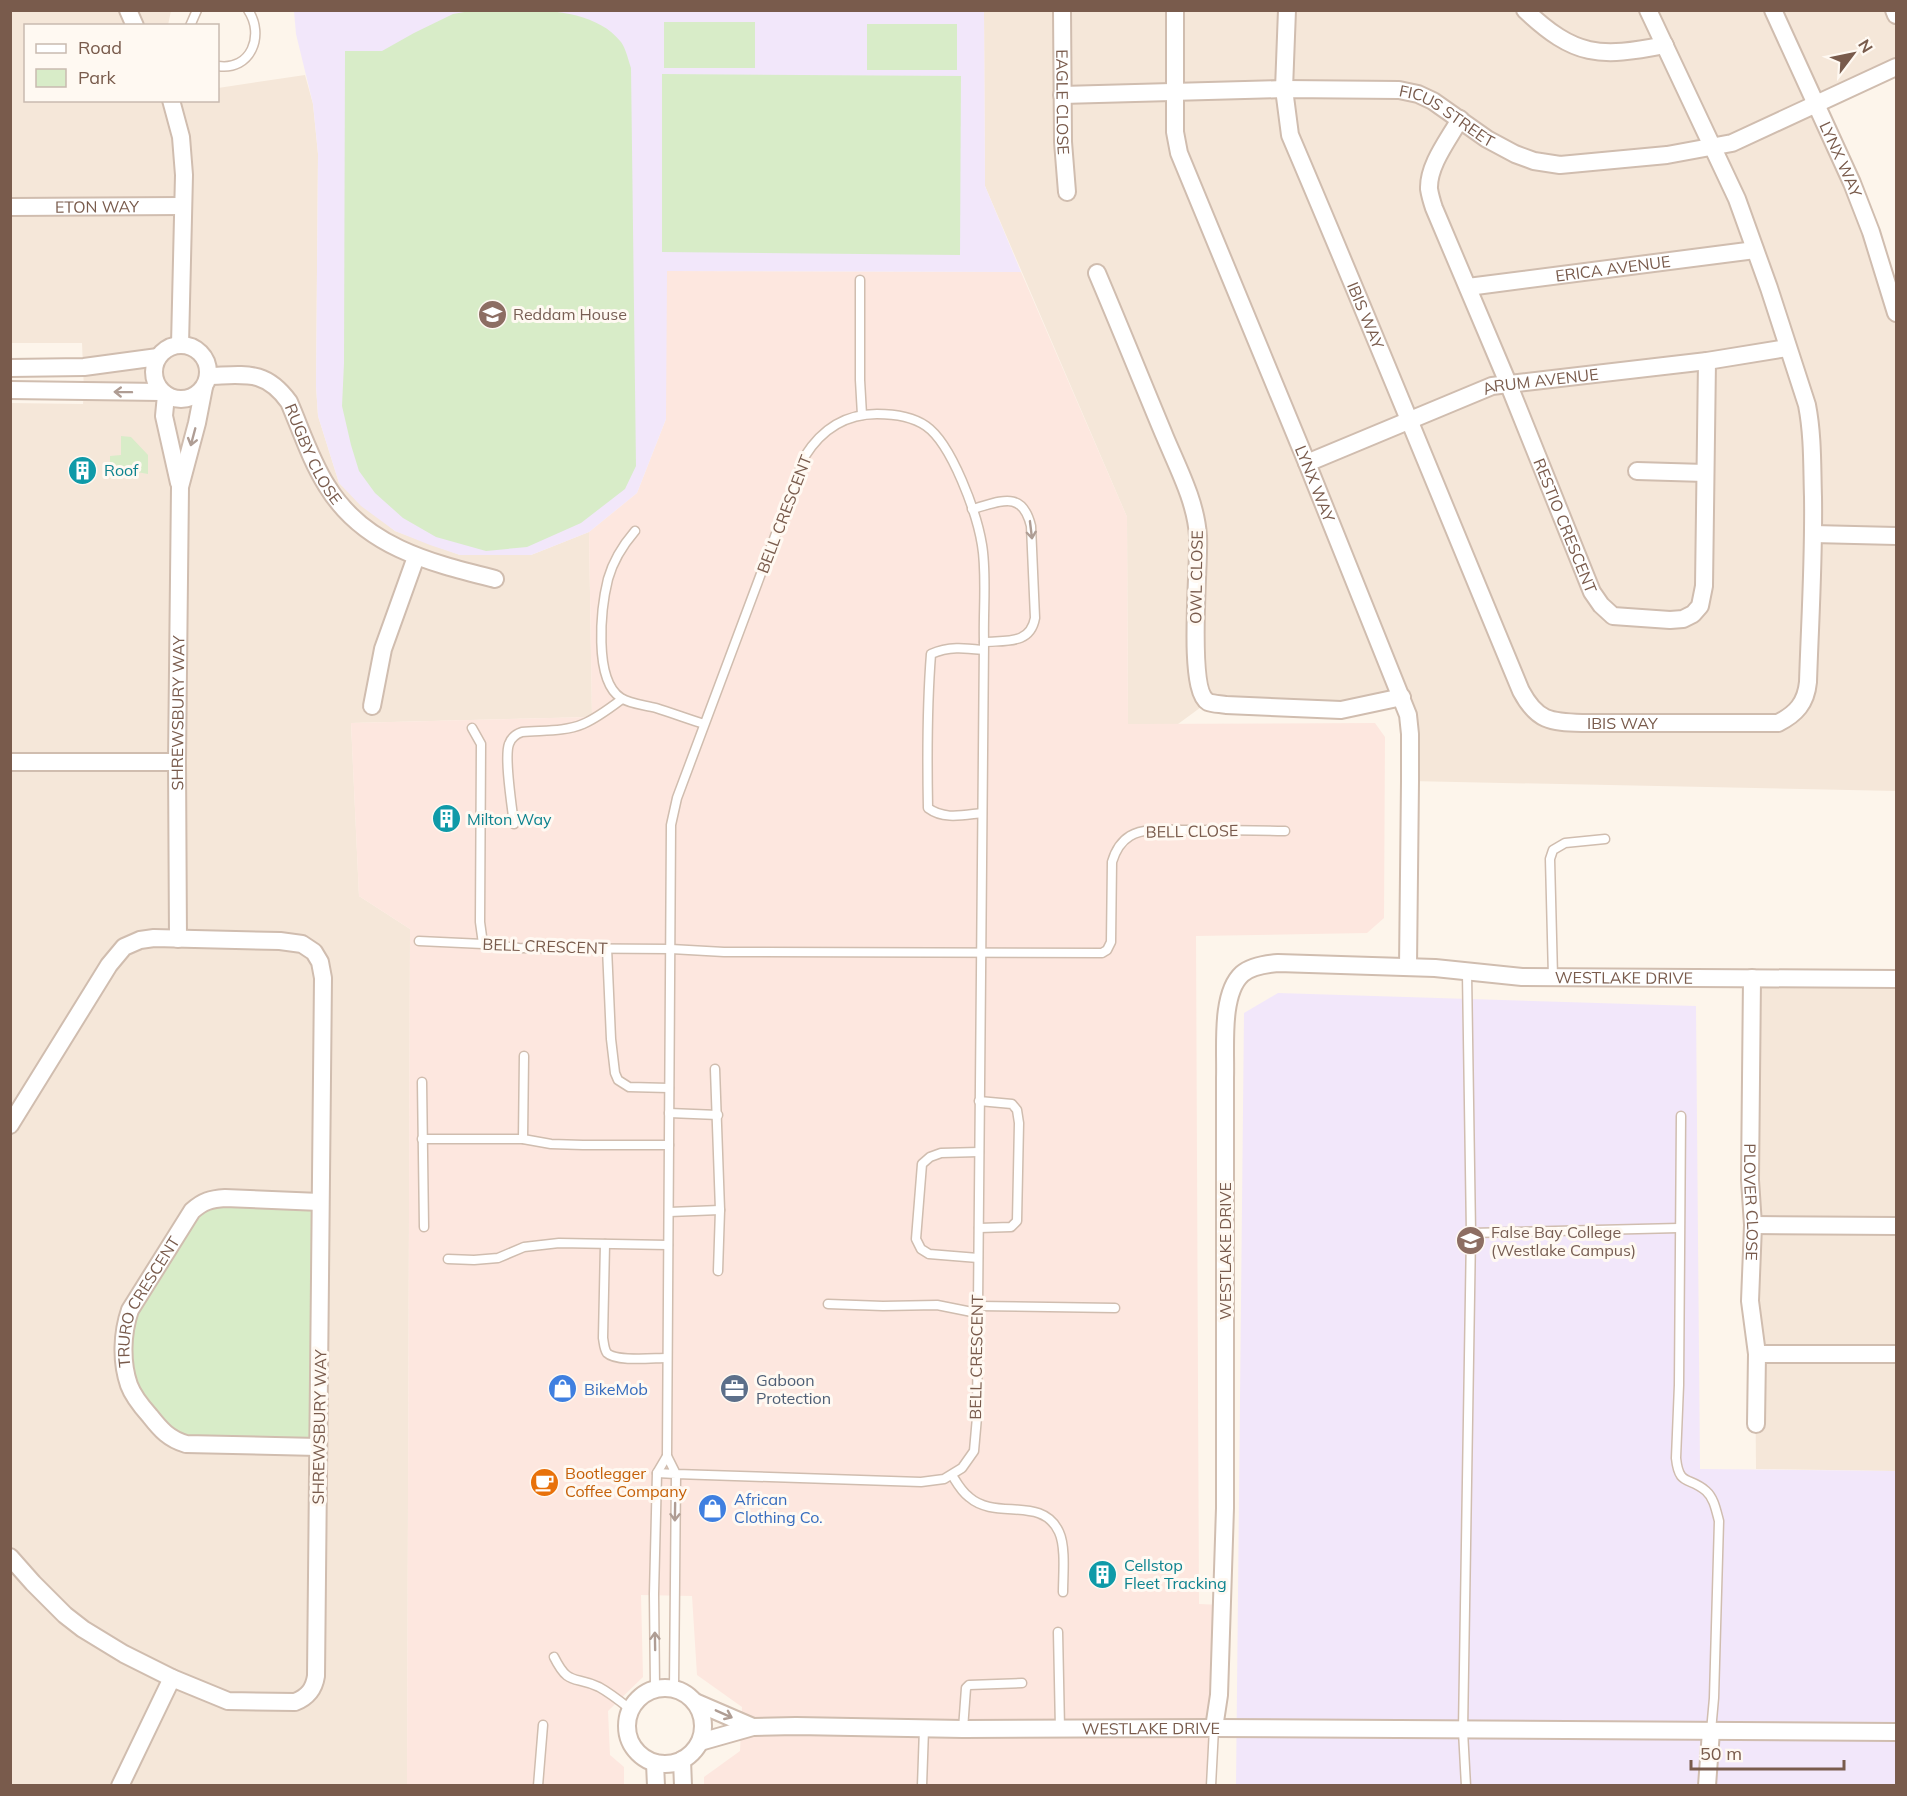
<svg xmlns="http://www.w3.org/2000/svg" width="1907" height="1796" font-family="Mulish,sans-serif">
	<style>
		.residential { fill: #f5e7d9 }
		.commercial { fill: #fde7df }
		.education { fill: #f2e7fa }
		.green { fill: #d8ecc8 }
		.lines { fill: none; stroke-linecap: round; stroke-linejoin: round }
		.service-casing { stroke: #d0bdaf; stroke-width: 11 }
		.minor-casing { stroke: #d0bdaf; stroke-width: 20 }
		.service { stroke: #fff; stroke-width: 8 }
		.minor { stroke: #fff; stroke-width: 16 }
		.oneway { stroke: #af9d94 }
		.labels { text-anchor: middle; stroke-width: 6; stroke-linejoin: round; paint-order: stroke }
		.street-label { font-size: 16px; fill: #795b4c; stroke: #fff9f2 }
		.education-label { font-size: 16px; fill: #785e54; stroke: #fff9f2; text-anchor: start }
		.culture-label { font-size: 16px; fill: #0d838f; stroke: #fff9f2; text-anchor: start }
		.service-label { font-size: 16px; fill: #4e5e75; stroke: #fff9f2; text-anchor: start }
		.shop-label { font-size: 16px; fill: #366cbe; stroke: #fff9f2; text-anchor: start }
		.food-label { font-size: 16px; fill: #c56008; stroke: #fff9f2; text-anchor: start }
	</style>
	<rect width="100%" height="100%" fill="#fdf5eb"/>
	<g class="residential">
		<polygon points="11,11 171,11 168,25 26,26 26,100 218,100 218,88 305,75 313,104 318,154 316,386 318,416 339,483 395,531 460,555 531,555 589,532 592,717 351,723 359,896 410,929 407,1785 11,1785 11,403 83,404 84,391 82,343 11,343"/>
		<polygon points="984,11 1894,11 1896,15 1896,67 1817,106 1896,313 1896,791 1410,781 1402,697 1359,707 1208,702 1178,724 1128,724 1127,517 985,186"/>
		<polygon points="1752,978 1896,979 1896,1471 1756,1469"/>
	</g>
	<polygon class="commercial" points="666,271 1021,272 1127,517 1128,724 1375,723 1385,737 1384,918 1367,933 1196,936 1199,1604 1222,1605 1211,1785 704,1785 704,1777 740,1751 742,1707 697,1675 692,1596 641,1595 643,1677 608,1711 610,1755 624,1767 624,1785 407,1785 410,929 359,896 351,723 592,717 589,532 637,493 666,419"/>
	<g class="education">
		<polygon points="294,11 984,11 985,186 1021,272 667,271 666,419 637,493 589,532 531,555 460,555 430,545 395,531 361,506 339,483 318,416 316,386 318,154 313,104 296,34"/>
		<polygon points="1278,993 1696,1006 1700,1469 1896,1471 1896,1785 1236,1786 1244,1013"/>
	</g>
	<g class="green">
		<path d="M470,11C515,10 590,2 621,42C626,49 628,59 631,68L636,466L625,489L581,523L527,547L486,551L436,537L403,518L375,493L359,471L351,445L342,406L344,363L345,51H382L414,33L453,14Z"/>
		<rect x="664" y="22" width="91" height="46"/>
		<rect x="867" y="24" width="90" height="46"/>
		<polygon points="662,74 961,76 960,255 662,252"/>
		<polygon points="121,436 131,437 148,455 148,474 137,472 136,474 119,475 119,471 110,471 110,456 121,455"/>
		<polygon points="320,1202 318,1447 167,1436 125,1368 126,1323 199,1205"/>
	</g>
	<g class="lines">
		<defs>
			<g id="service">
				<polyline points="190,26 197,10"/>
				<path d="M218,66C251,71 265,35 248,10"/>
				<polyline points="860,280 860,380 862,415"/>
				<path d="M972,509C1000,502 1022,489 1031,526L1035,618C1030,645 1006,640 984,642"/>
				<path d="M635,531C623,545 613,561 608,579C601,607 593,680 621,698C630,704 645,705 656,708C672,713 688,719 704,724"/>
				<polyline points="472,728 481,744 480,922 483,944"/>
				<path d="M982,813C963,815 944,820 928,808C927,757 927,705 931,654C949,646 965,648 983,650"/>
				<path d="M514,824C512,807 504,757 509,744C511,738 516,734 522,732C542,730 564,732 583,724C597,718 610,708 622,699"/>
				<path d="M419,941L483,944L519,948L671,949L724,952L1102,953L1107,950L1111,942L1112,862C1115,852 1120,842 1130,836C1145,827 1168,830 1186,830C1219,830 1252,830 1285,831"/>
				<polyline points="607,948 611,1039 615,1073 618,1080 629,1087 669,1088"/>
				<polyline points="1553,977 1550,859 1553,850 1565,843 1605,839"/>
				<polyline points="715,1069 720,1210 718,1271"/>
				<polyline points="422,1082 424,1227"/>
				<polyline points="669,1113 718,1115"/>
				<path d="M1681,1116L1679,1385L1676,1458C1679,1487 1689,1476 1706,1491C1714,1498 1716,1510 1719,1521L1714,1698L1711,1731"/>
				<polyline points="422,1139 523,1139 551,1144 583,1145 669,1145"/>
				<polyline points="523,1139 524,1056"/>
				<polyline points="669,1212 720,1210"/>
				<polyline points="979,1228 1011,1227 1017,1221 1019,1123 1017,1110 1012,1104 979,1101"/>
				<polyline points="1471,1233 1679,1228"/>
				<path d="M605,1244L603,1338C604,1343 604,1349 607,1353C616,1362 653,1358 666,1358"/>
				<polyline points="978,1258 929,1254 921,1249 916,1239 922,1164 930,1157 941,1153 979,1152"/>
				<polyline points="448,1259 474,1260 498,1258 524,1247 559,1243 668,1245"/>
				<polyline points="828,1304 883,1306 937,1305 977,1313"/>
				<polyline points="977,1306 1115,1308"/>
				<path d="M657,1473L676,1474L921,1482L944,1479L962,1468L974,1451L977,1417L984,642C983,612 987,574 982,545C977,514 952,444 926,426C913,417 893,414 877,414C845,414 822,429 805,456L677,798L671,825L667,1456L676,1474L674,1688"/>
				<path d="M952,1475C957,1483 961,1491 969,1497C996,1521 1042,1495 1059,1532C1066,1547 1063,1576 1063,1592"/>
				<polyline points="1058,1632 1060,1729"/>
				<path d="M554,1657C569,1687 574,1675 599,1687C610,1693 620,1701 630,1709"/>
				<polyline points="655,1688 654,1594 657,1473 667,1456"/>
				<polyline points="963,1729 966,1688 969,1685 1022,1683"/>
				<polyline points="538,1786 543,1725"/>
				<polyline points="922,1786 924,1729"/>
				<polyline points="1211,1786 1214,1728"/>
				<polyline points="1466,1786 1463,1731 1471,1233 1467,973"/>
			</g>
			<g id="minor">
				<polyline points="128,10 135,26"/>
				<path id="s1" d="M1062,10L1063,142L1067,192"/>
				<path id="s2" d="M1175,10V132L1179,153L1307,463L1408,715L1410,734V781L1408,967"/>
				<path id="s3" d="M1287,10L1284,89L1290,135C1369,320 1444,506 1521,691C1537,721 1550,722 1582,723H1778C1796,714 1806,703 1808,682C1810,621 1814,559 1813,497C1812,466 1813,436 1807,405L1769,288L1737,199L1648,10"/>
				<path d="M1525,10C1575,57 1599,58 1665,45"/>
				<path id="s4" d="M1773,10L1852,183L1871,232L1896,313"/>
				<polyline points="1894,10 1896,15"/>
				<path id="s5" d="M1062,95L1284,89L1399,90L1418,94L1433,101L1487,139L1515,154L1534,161L1560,165L1667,155L1732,143L1896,67"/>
				<polyline points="171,100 181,137 184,175 180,345"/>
				<path id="s6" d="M1460,119C1449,139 1428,165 1429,189C1430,195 1432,202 1434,208L1508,383L1592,592L1601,605L1613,616L1670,620L1683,619L1693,614L1700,606L1704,586L1707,361"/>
				<path id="s7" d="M10,207L182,206"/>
				<path d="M1097,273C1120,327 1142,382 1165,437C1178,468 1196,502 1198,536C1200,563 1186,689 1208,702C1213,704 1221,704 1226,705L1341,710L1402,697"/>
				<path id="s8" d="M1468,287L1755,250"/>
				<circle cx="181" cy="372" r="27"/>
				<polyline points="10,368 84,367 158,357"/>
				<path id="s9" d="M208,376C245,375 265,369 289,402C301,430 311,461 327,486C364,547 431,563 495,579"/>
				<polyline points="10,390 161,392"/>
				<polyline points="166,395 164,416 179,483"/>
				<path id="s10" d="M1307,463L1492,386L1707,361L1787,348"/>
				<polyline points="1637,471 1705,473"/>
				<polyline points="1813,534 1896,536"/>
				<polyline points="372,706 383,649 416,557"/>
				<polyline points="10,762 177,762"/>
				<path id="s11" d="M178,939L177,762L180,487L197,423L204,387"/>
				<path id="s12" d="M1752,978L1750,1180L1753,1225L1750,1301L1757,1354L1756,1424"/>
				<path d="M10,1125L109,965L124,947L140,940L154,938L280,941L302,944L314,952L320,962L323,978L316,1676C314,1689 308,1697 295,1702L228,1701L172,1678L124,1654L83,1629L65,1615L33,1583L10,1557"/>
				<polyline points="1753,1225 1896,1226"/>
				<polyline points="1757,1354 1896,1354"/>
				<path id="s13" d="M318,1447L186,1444C169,1439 161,1430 150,1416C142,1407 133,1396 129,1385C121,1362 122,1333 130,1310L192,1211C203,1201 211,1199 225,1198L320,1202"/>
				<circle cx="665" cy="1726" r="38"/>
				<polyline points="695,1702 753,1727"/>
				<path id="s14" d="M1214,1728L1219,1695L1225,1508V1078C1226,1049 1220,994 1242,974C1251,966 1266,964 1278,963L1435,968L1522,977L1896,979"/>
				<path id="s15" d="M700,1742L753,1727L796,1726L963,1729L1214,1728L1896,1732"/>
				<polyline points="682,1760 683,1786"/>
				<polyline points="655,1763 656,1786"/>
				<polyline points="120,1786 172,1678"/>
				<polyline points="1707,1786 1711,1731"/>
			</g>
		</defs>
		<use href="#service" class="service-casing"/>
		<use href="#minor" class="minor-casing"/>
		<use href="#service" class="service"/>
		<use href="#minor" class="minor"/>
	</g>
	<defs><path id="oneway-shaft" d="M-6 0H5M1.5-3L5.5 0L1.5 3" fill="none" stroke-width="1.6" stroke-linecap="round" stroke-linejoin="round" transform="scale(1.5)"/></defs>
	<g class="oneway">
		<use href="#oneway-shaft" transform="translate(123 392) rotate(-179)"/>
		<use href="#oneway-shaft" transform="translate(193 437) rotate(105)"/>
		<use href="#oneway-shaft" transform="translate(1031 530) rotate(83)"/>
		<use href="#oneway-shaft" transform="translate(675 1512) rotate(91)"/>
		<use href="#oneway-shaft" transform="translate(655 1641) rotate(-91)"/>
		<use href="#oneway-shaft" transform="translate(724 1714) rotate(24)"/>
	</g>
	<defs>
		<symbol id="school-disc" viewBox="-11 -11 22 22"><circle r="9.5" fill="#8d6e63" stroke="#fff9f2"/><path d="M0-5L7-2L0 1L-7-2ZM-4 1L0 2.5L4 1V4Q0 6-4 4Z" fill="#fff"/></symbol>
		<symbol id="building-disc" viewBox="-11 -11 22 22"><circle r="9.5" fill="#0f9aa8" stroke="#fff9f2"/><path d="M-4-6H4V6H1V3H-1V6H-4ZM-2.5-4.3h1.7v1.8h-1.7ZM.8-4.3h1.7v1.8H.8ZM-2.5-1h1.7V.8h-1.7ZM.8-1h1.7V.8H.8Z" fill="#fff"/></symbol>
		<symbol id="university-disc" viewBox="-11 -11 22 22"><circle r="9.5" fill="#8d6e63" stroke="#fff9f2"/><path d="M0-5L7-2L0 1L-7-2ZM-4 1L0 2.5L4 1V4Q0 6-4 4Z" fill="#fff"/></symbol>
		<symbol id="shop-disc" viewBox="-11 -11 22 22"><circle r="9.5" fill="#3f7fe0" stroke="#fff9f2"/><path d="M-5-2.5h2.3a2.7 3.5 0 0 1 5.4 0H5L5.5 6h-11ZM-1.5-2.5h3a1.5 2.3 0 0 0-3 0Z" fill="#fff"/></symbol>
		<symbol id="office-disc" viewBox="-11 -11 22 22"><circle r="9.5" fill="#5c6f8a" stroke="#fff9f2"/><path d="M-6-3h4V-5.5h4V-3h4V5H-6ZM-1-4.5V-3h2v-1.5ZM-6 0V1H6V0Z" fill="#fff"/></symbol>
		<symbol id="cafe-disc" viewBox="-11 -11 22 22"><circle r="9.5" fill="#e8710a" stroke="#fff9f2"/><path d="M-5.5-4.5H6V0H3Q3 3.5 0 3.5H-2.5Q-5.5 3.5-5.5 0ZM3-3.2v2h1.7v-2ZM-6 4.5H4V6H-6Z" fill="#fff"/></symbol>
	</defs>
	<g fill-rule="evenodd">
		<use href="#school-disc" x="476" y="298" width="33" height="33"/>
		<use href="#building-disc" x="66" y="454" width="33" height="33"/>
		<use href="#building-disc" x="430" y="802" width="33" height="33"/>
		<use href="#university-disc" x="1454" y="1224" width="33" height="33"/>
		<use href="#shop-disc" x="546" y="1372" width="33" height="33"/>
		<use href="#office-disc" x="718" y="1372" width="33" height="33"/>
		<use href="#cafe-disc" x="528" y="1466" width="33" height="33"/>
		<use href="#shop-disc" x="696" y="1492" width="33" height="33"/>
		<use href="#building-disc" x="1086" y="1558" width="33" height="33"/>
	</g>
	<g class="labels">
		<g class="street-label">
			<text dy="6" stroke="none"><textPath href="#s1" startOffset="92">EAGLE CLOSE</textPath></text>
			<text dy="6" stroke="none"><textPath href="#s5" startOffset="392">FICUS STREET</textPath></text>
			<text dy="6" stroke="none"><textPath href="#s4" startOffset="164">LYNX WAY</textPath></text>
			<text dy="6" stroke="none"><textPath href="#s7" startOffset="87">ETON WAY</textPath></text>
			<text dy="6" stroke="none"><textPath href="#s8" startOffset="146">ERICA AVENUE</textPath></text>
			<text dy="6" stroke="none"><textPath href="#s3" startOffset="321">IBIS WAY</textPath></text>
			<text dy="6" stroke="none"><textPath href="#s10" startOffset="249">ARUM AVENUE</textPath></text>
			<text dy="6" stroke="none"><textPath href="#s9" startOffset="148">RUGBY CLOSE</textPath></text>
			<text dy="6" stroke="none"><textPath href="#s2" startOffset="501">LYNX WAY</textPath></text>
			<text transform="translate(784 514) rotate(-69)" y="6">BELL CRESCENT</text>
			<text dy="6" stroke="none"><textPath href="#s6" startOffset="441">RESTIO CRESCENT</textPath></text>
			<text transform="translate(1196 577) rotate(-89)" y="6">OWL CLOSE</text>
			<text dy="6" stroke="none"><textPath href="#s11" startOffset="226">SHREWSBURY WAY</textPath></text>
			<text dy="6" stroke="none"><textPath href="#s3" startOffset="842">IBIS WAY</textPath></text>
			<text transform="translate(1192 831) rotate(-1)" y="6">BELL CLOSE</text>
			<text transform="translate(545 946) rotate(2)" y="6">BELL CRESCENT</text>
			<text dy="6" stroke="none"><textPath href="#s14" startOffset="1143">WESTLAKE DRIVE</textPath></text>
			<text dy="6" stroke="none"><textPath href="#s12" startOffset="224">PLOVER CLOSE</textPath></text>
			<text transform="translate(1225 1251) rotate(-90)" y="6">WESTLAKE DRIVE</text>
			<text dy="6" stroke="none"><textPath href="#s13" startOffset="306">TRURO CRESCENT</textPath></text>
			<text transform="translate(976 1357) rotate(-89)" y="6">BELL CRESCENT</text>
			<text transform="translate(319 1427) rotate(-89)" y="6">SHREWSBURY WAY</text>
			<text dy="6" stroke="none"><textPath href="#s15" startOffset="453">WESTLAKE DRIVE</textPath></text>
		</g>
		<g class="education-label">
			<text x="513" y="320">Reddam House</text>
			<text x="1491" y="1238">False Bay College<tspan x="1491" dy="18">(Westlake Campus)</tspan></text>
		</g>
		<g class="culture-label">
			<text x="104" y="476">Roof</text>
			<text x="467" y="825">Milton Way</text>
			<text x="1124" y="1571">Cellstop<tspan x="1124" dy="18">Fleet Tracking</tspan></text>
		</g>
		<g class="service-label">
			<text x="756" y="1386">Gaboon<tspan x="756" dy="18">Protection</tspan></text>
		</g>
		<g class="shop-label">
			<text x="584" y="1395">BikeMob</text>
			<text x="734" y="1505">African<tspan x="734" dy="18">Clothing Co.</tspan></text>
		</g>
		<g class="food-label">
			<text x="565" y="1479">Bootlegger<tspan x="565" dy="18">Coffee Company</tspan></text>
		</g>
	</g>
	<rect width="1907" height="1796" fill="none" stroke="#795b4c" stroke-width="24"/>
	<rect x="24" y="24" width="195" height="78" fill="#fff9f2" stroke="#c9bab0" stroke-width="1.5"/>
	<rect x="36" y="44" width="30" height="9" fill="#ffffff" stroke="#c9bab0" stroke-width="1.5"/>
	<text x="78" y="54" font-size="18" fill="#795b4c">Road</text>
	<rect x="36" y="69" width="30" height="18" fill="#d8ecc8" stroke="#c9bab0" stroke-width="1.5"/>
	<text x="78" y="84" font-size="18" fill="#795b4c">Park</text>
	<g transform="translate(1853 54) rotate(58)" stroke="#fff9f2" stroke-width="4.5" paint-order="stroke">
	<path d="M0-4.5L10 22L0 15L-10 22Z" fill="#795b4c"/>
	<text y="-9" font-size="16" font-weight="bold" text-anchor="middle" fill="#795b4c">N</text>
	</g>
	<path d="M1691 1760v9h153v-9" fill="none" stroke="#795b4c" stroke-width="3"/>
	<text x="1700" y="1760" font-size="18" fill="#795b4c" stroke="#fff9f2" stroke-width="4.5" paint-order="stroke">50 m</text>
</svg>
